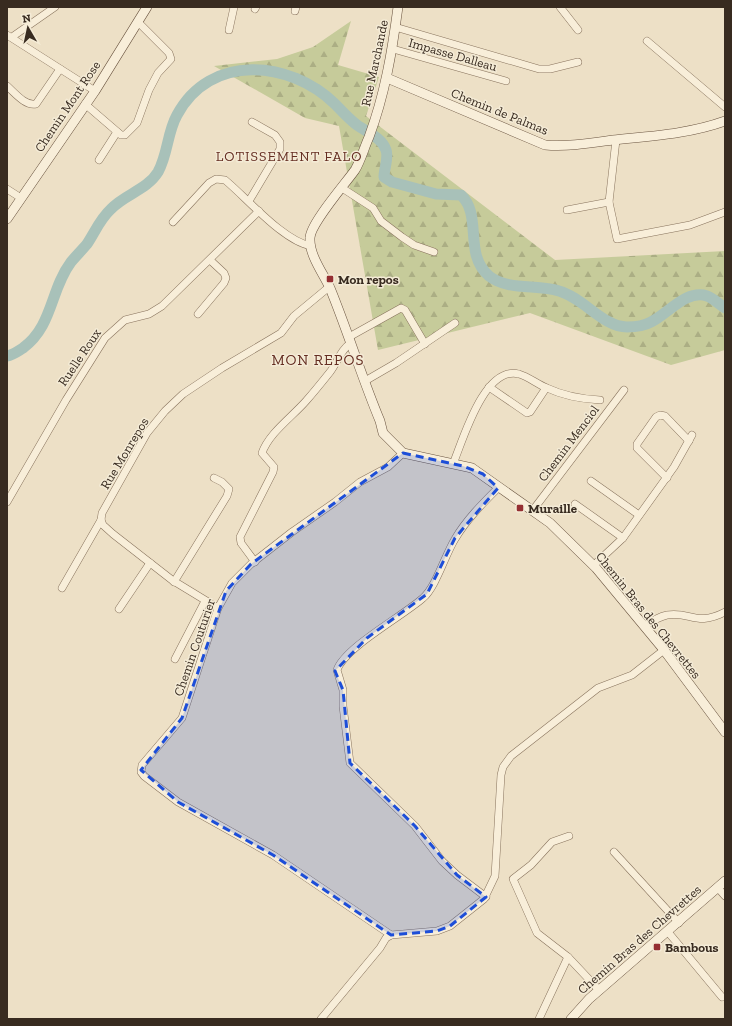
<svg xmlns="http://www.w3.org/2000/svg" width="732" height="1026" font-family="'Zilla Slab',serif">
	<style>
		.forest { fill: url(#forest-firs) }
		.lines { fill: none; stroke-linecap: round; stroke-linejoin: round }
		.river { stroke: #a8c1b9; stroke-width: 11 }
		.street-casing { stroke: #88735d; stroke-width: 8 }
		.secondary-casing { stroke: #6a5440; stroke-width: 10 }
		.street { stroke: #f8eed9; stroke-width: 7 }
		.secondary { stroke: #f8eed9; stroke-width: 9 }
		.marked { fill: #1d4ed8; fill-opacity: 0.2; stroke: #1d4ed8; stroke-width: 3; stroke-dasharray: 8 5; stroke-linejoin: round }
		.poi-dot { fill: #952f32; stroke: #f4ebd6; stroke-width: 1.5 }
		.labels { text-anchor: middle; stroke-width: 3; stroke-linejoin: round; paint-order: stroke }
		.street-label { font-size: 13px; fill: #382b20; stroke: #f4ebd6 }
		.poi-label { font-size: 13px; font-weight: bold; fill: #382b20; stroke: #f4ebd6; text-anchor: start }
		.neighbourhood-label { font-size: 14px; letter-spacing: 1px; fill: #642d21; stroke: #f4ebd6 }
		.quarter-label { font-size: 15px; letter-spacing: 1px; fill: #642d21; stroke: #f4ebd6 }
	</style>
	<defs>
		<pattern id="forest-firs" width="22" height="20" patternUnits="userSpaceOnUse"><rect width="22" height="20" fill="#c6cb9a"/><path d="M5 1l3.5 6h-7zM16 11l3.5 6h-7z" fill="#abae84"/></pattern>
	</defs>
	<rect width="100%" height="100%" fill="#ede0c6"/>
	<polygon class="forest" points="351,21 338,65 379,77 366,116 555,260 725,251 725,350 671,365 530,313 378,350 339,126 305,118 214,66 277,59 313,47"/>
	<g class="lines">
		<path class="river" d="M7,356C13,355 18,351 23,348C53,326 50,290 71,262C76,256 82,250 87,244C95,232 100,219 111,209C125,194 147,190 158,172C168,154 167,133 177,115C210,53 290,60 335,104C342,111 349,119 357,125C367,132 382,138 386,150C389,158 384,168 384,177L392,182L436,194L461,195C483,216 463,254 489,276C508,291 537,284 559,291C584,298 603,327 627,327C635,327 644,326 651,322C668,314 686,289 707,296C713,298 719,304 725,308"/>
		<defs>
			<g id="street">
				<polyline points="560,7 578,30"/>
				<polyline points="255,9 256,7"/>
				<polyline points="295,11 296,7"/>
				<polyline points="395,27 539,69 550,69 578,62"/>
				<polyline points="229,30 234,7"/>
				<polyline points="7,35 95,91"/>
				<polyline points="12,37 55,7"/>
				<polyline points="647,41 725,107"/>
				<polyline points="393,49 506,81"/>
				<path d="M7,86C15,93 25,106 36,104L60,69"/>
				<polyline points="85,104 121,135 125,135 137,123 149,90 158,73 171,59 169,53 138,22"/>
				<polyline points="616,140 609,202 617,239 690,225 725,212"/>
				<polyline points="99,160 117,132"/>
				<polyline points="342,188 373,208 381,221 402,237 414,245 434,252"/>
				<polyline points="7,189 21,198"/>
				<polyline points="249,201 280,149 280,142 275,135 252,122"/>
				<polyline points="567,210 609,202"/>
				<path d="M173,222L209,183L216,179L225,180C247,198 283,241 311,246"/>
				<polyline points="198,314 224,283 226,278 224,273 210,260"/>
				<polyline points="349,337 401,308 405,310 425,344"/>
				<polyline points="365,381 396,363 455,323"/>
				<polyline points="489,387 527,413 530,412 546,388"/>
				<path d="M453,464C463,440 484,365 519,374C529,377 537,384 547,388C564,396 581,399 600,400"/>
				<polyline points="667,478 637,448 637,444 656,417 660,415 665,416 689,441"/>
				<polyline points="591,481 639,515"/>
				<polyline points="7,502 66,400 105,338 125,320 149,314 162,306 259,211"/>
				<polyline points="575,504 623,538"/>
				<polyline points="533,510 624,390"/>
				<path d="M255,562L241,543L240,537L273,472L274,467L262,453C269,433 292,417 306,401C314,392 322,382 330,372C337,363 341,349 351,343"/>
				<polyline points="594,565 623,538 674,467 692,435"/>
				<polyline points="174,582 227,496 229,489 222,482 214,478"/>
				<polyline points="62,588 101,520"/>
				<polyline points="218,608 172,580 113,534 103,525 101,520 102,513 147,433 165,411 183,394 222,368 281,333 294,316 329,287"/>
				<polyline points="119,609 150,563"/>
				<path d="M645,626C652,621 658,617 667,615C691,611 696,627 725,612"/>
				<polyline points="175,659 205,601"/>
				<polyline points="569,836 552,842 531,865 513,879 537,933 568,957 599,990"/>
				<polyline points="614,852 679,923"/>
				<polyline points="718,888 725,896"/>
				<path d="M486,897L457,875L442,861L415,826L350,763L343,706V690L337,670C345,647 403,616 423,598C436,587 445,555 455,539C466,520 483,503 498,488"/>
				<polyline points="668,932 722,997"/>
				<polyline points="391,935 273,855 178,802 144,776 141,772 142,765 182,718 218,608 232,583 251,564 292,532 335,502 360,482 388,467 403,453"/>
				<polyline points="321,1019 380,948 386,938 391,935 437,931 450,926 484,899 495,876 501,775 503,767 511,756 598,688 632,675 664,650"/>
				<polyline points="539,1019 568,957"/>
			</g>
			<g id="secondary">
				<path d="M398,7C392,52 385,94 369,137C364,148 361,160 355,170C345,184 310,224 310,238C309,255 323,273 330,288C348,332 362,378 380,421L383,433L403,453L472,468L550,523L596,568L664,650L725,732"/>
				<path d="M387,78L545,145C568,147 591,143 613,140C651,136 689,134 725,121"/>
				<polyline points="7,219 95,91 147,7"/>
				<polyline points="571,1019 589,999 725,881"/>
			</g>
		</defs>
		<use href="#street" class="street-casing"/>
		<use href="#secondary" class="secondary-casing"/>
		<use href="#street" class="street"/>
		<use href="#secondary" class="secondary"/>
	</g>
	<path class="marked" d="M403,453L463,466L483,474L498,488L455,538L427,594L367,638L335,671L343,690L350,763L415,826L457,875L486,897L450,926L437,931L391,935L273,855L178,802L141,770L182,718L226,591L251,564Z"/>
	<g class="poi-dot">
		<rect x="326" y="275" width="8" height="8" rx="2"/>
		<rect x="516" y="504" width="8" height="8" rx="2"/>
		<rect x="653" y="943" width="8" height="8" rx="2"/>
	</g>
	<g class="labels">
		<g class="street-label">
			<text transform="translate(453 54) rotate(16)" y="5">Impasse Dalleau</text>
			<text transform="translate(374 63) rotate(-78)" y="5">Rue Marchande</text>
			<text transform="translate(67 106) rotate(-56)" y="5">Chemin Mont Rose</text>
			<text transform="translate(500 111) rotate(22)" y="5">Chemin de Palmas</text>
			<text transform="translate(79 357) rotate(-56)" y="5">Ruelle Roux</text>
			<text transform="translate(568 443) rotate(-53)" y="5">Chemin Menciol</text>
			<text transform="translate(124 453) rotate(-59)" y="5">Rue Monrepos</text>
			<text transform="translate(649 615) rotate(51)" y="5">Chemin Bras des Chevrettes</text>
			<text transform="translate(194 647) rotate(-71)" y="5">Chemin Couturier</text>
			<text transform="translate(639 939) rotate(-41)" y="5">Chemin Bras des Chevrettes</text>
		</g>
		<g class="poi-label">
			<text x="338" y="284">Mon repos</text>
			<text x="528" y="513">Muraille</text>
			<text x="665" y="952">Bambous</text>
		</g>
		<g class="neighbourhood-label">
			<text x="289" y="161">LOTISSEMENT FALO</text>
		</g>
		<g class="quarter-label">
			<text x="318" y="365">MON REPOS</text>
		</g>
	</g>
	<rect width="732" height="1026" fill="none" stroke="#382b20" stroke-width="16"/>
	<g transform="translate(28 28) rotate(351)" stroke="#f4ebd6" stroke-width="3" paint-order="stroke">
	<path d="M0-3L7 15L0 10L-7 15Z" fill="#382b20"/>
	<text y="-6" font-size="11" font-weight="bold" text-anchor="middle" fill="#382b20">N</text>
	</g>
</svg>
